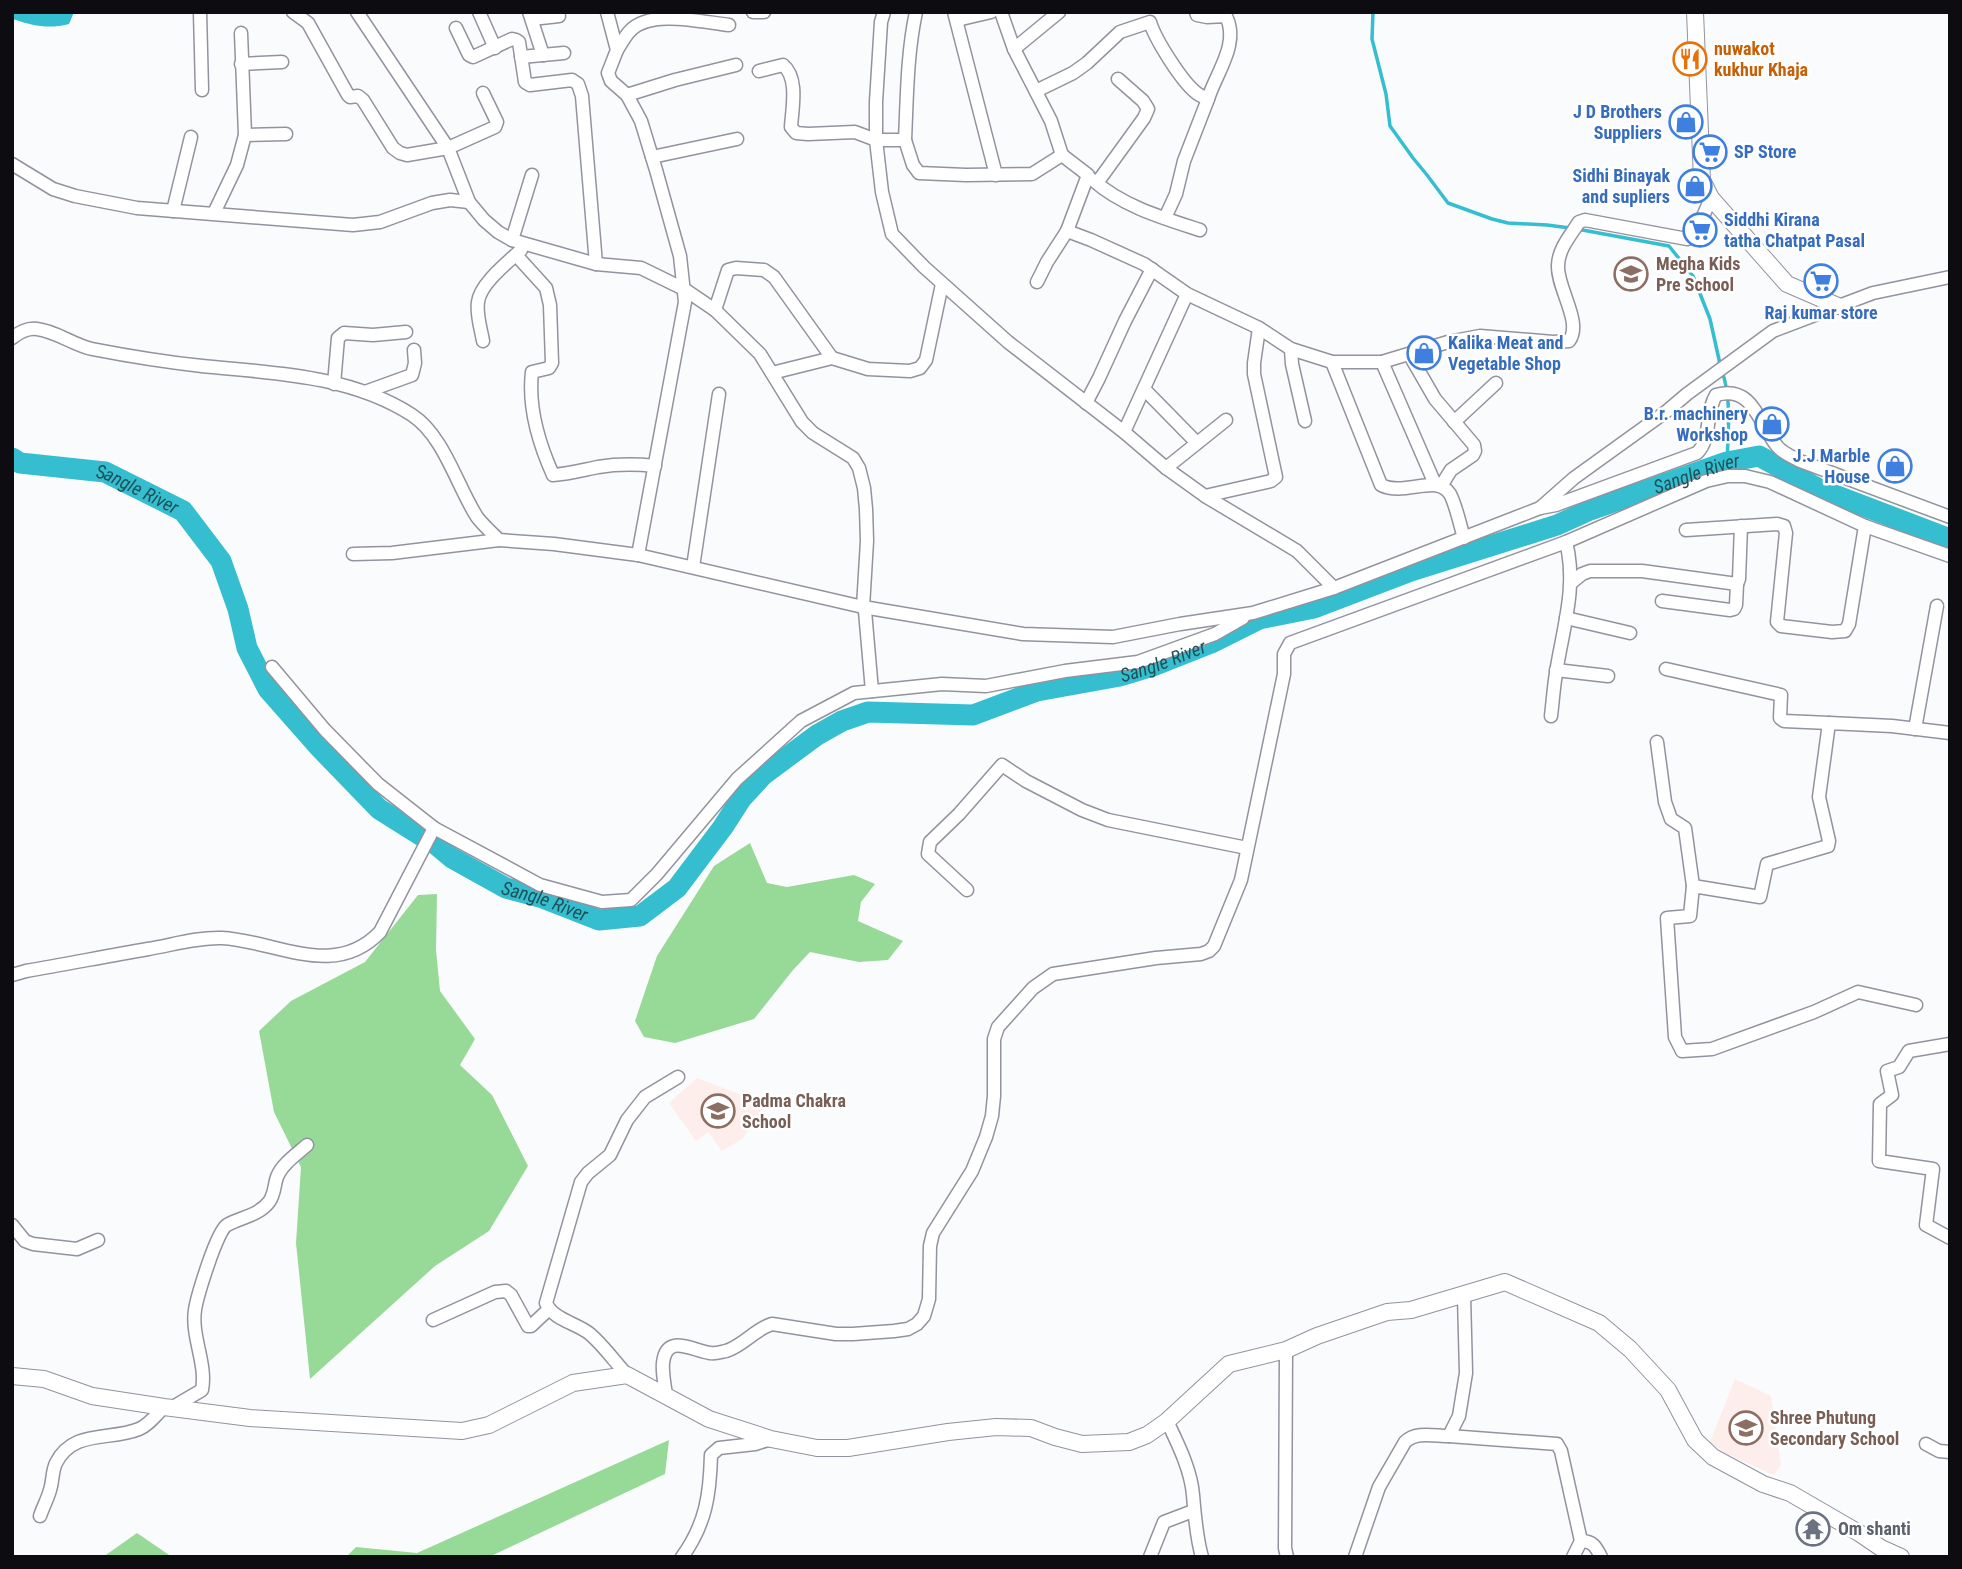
<svg xmlns="http://www.w3.org/2000/svg" width="1962" height="1569" font-family="'Roboto Condensed',sans-serif">
	<style>
		.education { fill: #fdedeb }
		.forest { fill: #97d996 }
		.water { fill: #35becf }
		.lines { fill: none; stroke-linecap: round; stroke-linejoin: round }
		.stream { stroke: #35becf; stroke-width: 3.5 }
		.river { stroke: #35becf; stroke-width: 21 }
		.minor-casing { stroke: #92939e; stroke-width: 15 }
		.tertiary-casing { stroke: #92939e; stroke-width: 18 }
		.minor { stroke: #fff; stroke-width: 12 }
		.tertiary { stroke: #fff; stroke-width: 16 }
		.labels { text-anchor: middle; stroke-width: 5; stroke-linejoin: round; paint-order: stroke }
		.food-label { font-size: 18px; font-weight: bold; fill: #c56008; stroke: #fff; text-anchor: start }
		.shop-label { font-size: 18px; font-weight: bold; fill: #366cbe; stroke: #fff; text-anchor: end }
		.education-label { font-size: 18px; font-weight: bold; fill: #785e54; stroke: #fff; text-anchor: start }
		.worship-label { font-size: 18px; font-weight: bold; fill: #5b616d; stroke: #fff; text-anchor: start }
		.water-label { font-size: 19px; font-style: italic; fill: #1b5259; stroke: #fff }
	</style>
	<rect width="100%" height="100%" fill="#fafbfd"/>
	<g class="education">
		<polygon points="697,1078 765,1104 758,1117 742,1139 722,1151 708,1132 696,1141 669,1103"/>
		<polygon points="1735,1379 1771,1396 1781,1465 1774,1475 1725,1453 1710,1442"/>
	</g>
	<g class="forest">
		<polygon points="750,843 767,883 787,887 854,875 875,884 861,902 858,921 903,941 888,960 859,962 810,952 793,970 754,1019 675,1043 644,1037 635,1021 657,956 714,866"/>
		<polygon points="437,894 436,950 440,991 475,1039 460,1065 492,1095 528,1166 489,1231 435,1266 310,1379 296,1243 301,1167 274,1112 259,1031 291,1001 365,962 418,895"/>
		<polygon points="669,1440 665,1474 489,1557 346,1557 356,1547 417,1553"/>
		<polygon points="137,1533 172,1557 103,1557"/>
	</g>
	<path class="water" d="M12,12H74L69,24C49,29 34,26 16,20L12,19Z"/>
	<g class="lines">
		<g class="stream">
			<polyline points="1373,12 1372,39 1386,94 1390,126 1413,158 1427,175 1448,203 1492,219 1508,223 1547,225 1570,228"/>
			<polyline points="1577,229 1669,246 1693,276 1710,319 1720,364"/>
			<path d="M1722,371C1732,400 1728,432 1727,462"/>
		</g>
		<g class="river">
			<path id="s1" d="M12,458L20,463L105,472L183,511L221,561L238,609L247,648L268,689L320,748L379,809L422,836"/>
			<path id="s2" d="M434,843L452,858L506,888L540,897L599,920L640,916L677,888L723,827L741,799L763,775L817,735L842,721L868,712L973,715L1037,691L1120,676L1153,666L1211,643L1259,619L1314,608L1411,571L1557,525L1590,510L1727,462L1759,456L1819,489L1950,539"/>
		</g>
		<defs>
			<g id="minor">
				<polyline points="200,12 202,90"/>
				<polyline points="293,12 308,23 348,95 350,97 358,96 363,100 393,148 400,153 407,155 448,148 495,127 497,122 483,93"/>
				<polyline points="357,12 448,148 469,202 484,220 498,232 512,240 596,264 641,268 684,289 715,310 760,354 802,422 813,433 853,458 859,468 864,488 866,509 867,541 863,607 865,611 872,691"/>
				<polyline points="479,12 495,48"/>
				<polyline points="529,12 543,55"/>
				<polyline points="607,12 617,50 608,73 611,81 627,95 641,121 656,170 680,256 685,302 638,555"/>
				<polyline points="753,12 764,12"/>
				<path d="M884,12L881,22L876,102V140H905L913,165L919,173L966,175L1032,174L1062,155L1088,175L1067,231L1091,240L1144,264L1187,294L1259,328L1291,349L1332,362H1382L1448,342L1480,336L1553,342L1569,341C1583,323 1557,288 1558,266C1558,249 1571,235 1579,222L1585,220L1687,239L1694,237L1711,198"/>
				<polyline points="954,12 996,175"/>
				<polyline points="1001,12 1014,49 1051,121 1062,155"/>
				<path d="M1196,12L1197,15L1207,17L1226,16C1240,44 1216,73 1208,99"/>
				<polyline points="532,19 559,16"/>
				<polyline points="957,20 991,12"/>
				<polyline points="456,28 469,55 473,57 512,39 516,40 519,42 525,82 530,85 572,80 578,84 582,96 596,264"/>
				<polyline points="1014,49 1059,12"/>
				<path d="M617,50C621,44 625,36 630,31C650,9 702,22 729,25"/>
				<polyline points="521,57 564,53"/>
				<polyline points="241,64 282,62"/>
				<path d="M759,71L783,65C799,78 792,109 791,127L796,133L808,134L855,132L876,140L882,192L892,234L924,267L1008,342L1124,432L1166,468L1205,496L1297,551L1334,588"/>
				<path d="M1036,91L1073,73L1087,63L1120,32L1150,22C1155,39 1183,84 1198,94C1201,96 1204,97 1208,99L1184,161L1176,194L1165,218"/>
				<polyline points="627,95 675,80 736,65"/>
				<polyline points="245,135 286,134"/>
				<path d="M905,140C907,97 907,54 916,12"/>
				<polyline points="652,157 737,139"/>
				<polyline points="12,164 53,189 75,196 137,208 353,225 380,222 432,203 450,200 469,202"/>
				<path d="M1093,180C1122,206 1163,218 1200,230"/>
				<polyline points="1097,183 1144,118 1148,109 1143,101 1118,79"/>
				<polyline points="173,211 191,137"/>
				<polyline points="214,213 237,165 245,135 241,33"/>
				<polyline points="512,240 532,175"/>
				<path d="M516,255L546,288L550,305L552,363L549,368L532,372C528,406 539,444 553,475C568,474 583,470 598,467C617,464 636,464 655,466"/>
				<polyline points="1037,282 1047,262 1067,231"/>
				<polyline points="715,310 728,270 736,268 764,270 774,277 832,358"/>
				<path d="M12,338C20,332 27,328 37,329C56,331 73,345 92,349C128,356 165,362 202,366C273,373 350,375 412,415C444,436 457,486 477,517C483,525 492,533 499,540L554,544L638,555L863,607L1023,634L1113,637L1180,624L1253,613L1334,588L1540,508L1574,478L1667,411L1687,394L1773,331L1873,293L1950,277"/>
				<path d="M483,341C481,329 476,314 478,302C480,284 508,262 521,250"/>
				<polyline points="1291,349 1292,364 1305,421"/>
				<polyline points="1409,354 1435,399 1474,445 1475,451 1473,455 1451,470 1441,486"/>
				<path d="M1332,362L1381,485C1405,497 1437,473 1450,494C1456,505 1460,525 1464,538"/>
				<polyline points="1382,362 1435,484"/>
				<polyline points="772,373 832,358 868,369 910,371 920,368 926,360 942,284"/>
				<polyline points="334,384 338,338 344,333 373,335 406,332"/>
				<polyline points="1144,389 1197,443"/>
				<polyline points="365,392 412,375 415,363 414,350"/>
				<polyline points="1086,403 1099,378 1125,321 1152,269"/>
				<polyline points="1454,422 1496,383"/>
				<polyline points="1124,432 1187,294"/>
				<polyline points="1166,468 1226,420"/>
				<polyline points="1205,496 1271,481 1276,477 1254,374 1254,363 1259,328"/>
				<path d="M1540,508L1556,505L1697,453C1712,438 1705,413 1716,395C1753,384 1759,424 1777,446C1782,453 1793,457 1800,461L1950,517"/>
				<polyline points="1686,530 1777,524 1784,526 1786,533 1777,622 1781,626 1832,632 1845,631 1849,624 1865,526"/>
				<polyline points="353,554 392,553 499,540"/>
				<polyline points="693,567 719,394"/>
				<polyline points="1571,583 1582,574 1590,571 1642,571 1737,584 1739,579 1741,526"/>
				<polyline points="1662,601 1730,610 1734,609 1736,605 1737,584"/>
				<polyline points="1566,618 1630,633"/>
				<polyline points="272,667 325,730 378,784 434,828 540,885 602,902 631,900 657,874 737,779 801,721 854,693 942,684 986,686 1065,671 1138,662 1215,634 1243,618"/>
				<polyline points="1666,669 1781,695 1780,718 1784,721 1829,723"/>
				<polyline points="1556,670 1608,676"/>
				<path d="M1551,716C1553,699 1554,683 1557,667C1564,625 1577,584 1566,542"/>
				<polyline points="1915,729 1937,606"/>
				<polyline points="1657,742 1665,802 1671,819 1685,828 1693,886"/>
				<polyline points="967,890 928,854 930,842 959,814 1002,765 1026,781 1082,810 1108,820 1247,848"/>
				<path d="M12,975L26,971C67,964 107,956 148,949C172,945 198,937 222,938C277,941 334,980 380,932L434,828"/>
				<polyline points="1916,1005 1858,992 1814,1012 1712,1049 1682,1051 1675,1037 1667,918 1690,916 1693,886 1760,897 1767,864 1828,846 1829,841 1819,797 1829,723 1892,726 1950,733"/>
				<polyline points="1950,1044 1909,1051 1899,1067 1887,1071 1892,1095 1880,1104 1879,1161 1933,1169 1926,1225 1950,1238"/>
				<polyline points="12,1225 25,1241 33,1244 77,1249 98,1240"/>
				<polyline points="433,1320 495,1292 506,1291 511,1295 528,1326 531,1326 549,1309"/>
				<polyline points="1286,1350 1285,1548 1287,1557"/>
				<path d="M627,1375C615,1362 604,1346 590,1334C577,1323 553,1320 546,1303L581,1182L588,1173L610,1155L627,1120L645,1097L678,1077"/>
				<path d="M666,1396C665,1385 662,1374 663,1363C666,1333 691,1350 710,1353C715,1354 721,1352 726,1351C743,1346 755,1329 772,1324L836,1334H853L894,1331L908,1329L917,1324L924,1316L929,1299L930,1246L933,1233L972,1171L986,1137L992,1116L994,1096V1039L998,1027L1033,988L1053,974L1156,958L1201,954L1209,951L1214,946L1241,880L1284,674V654L1290,643L1566,542L1706,481L1728,476H1745L1770,482L1865,526L1950,556"/>
				<path d="M173,1407L202,1390C207,1363 191,1337 195,1310C197,1297 217,1230 227,1225C241,1217 258,1216 269,1202C275,1194 274,1185 277,1177C282,1164 297,1154 307,1145"/>
				<path d="M1167,1421C1178,1444 1191,1470 1193,1495C1195,1517 1196,1536 1202,1557"/>
				<path d="M1449,1436L1557,1444L1561,1451L1581,1541C1593,1541 1596,1547 1601,1557"/>
				<polyline points="1926,1444 1939,1451 1950,1452"/>
				<path d="M40,1516C43,1507 48,1498 50,1490C53,1481 52,1471 56,1463C73,1429 110,1441 139,1429C149,1425 156,1415 164,1407"/>
				<path d="M682,1557C706,1524 710,1494 711,1455L719,1448L755,1444L771,1439"/>
				<polyline points="1150,1557 1164,1522 1193,1511"/>
				<path d="M1355,1557L1379,1487L1405,1442C1416,1431 1434,1436 1449,1436L1459,1416L1466,1373L1464,1296"/>
				<polyline points="1573,1557 1581,1541"/>
			</g>
			<g id="tertiary">
				<polyline points="1695,12 1702,180 1711,198 1787,284 1838,306"/>
				<polyline points="12,1376 44,1379 92,1396 164,1407 250,1418 462,1431 489,1425 573,1383 627,1375 709,1419 771,1439 817,1448 848,1448 948,1432 996,1427 1031,1428 1055,1437 1082,1444 1129,1442 1147,1435 1167,1421 1229,1364 1286,1350 1317,1336 1387,1312 1411,1310 1505,1282 1599,1323 1630,1349 1668,1390 1695,1440 1713,1457 1763,1484 1790,1493 1859,1533 1881,1548 1901,1557"/>
			</g>
		</defs>
		<use href="#minor" class="minor-casing"/>
		<use href="#tertiary" class="tertiary-casing"/>
		<use href="#minor" class="minor"/>
		<use href="#tertiary" class="tertiary"/>
	</g>
	<defs>
		<symbol id="restaurant-ring" viewBox="-11 -11 22 22"><circle r="9.5" fill="#fff" stroke="#e8710a" stroke-width="1.5"/><path d="M-5-6h1v4h1v-4h1v4h1v-4h1v5L-1.5 .5V6h-2V.5L-5-1ZM5-6V6H3V1.5H1.5Q1.5-4 5-6Z" fill="#e8710a"/></symbol>
		<symbol id="shop-ring" viewBox="-11 -11 22 22"><circle r="9.5" fill="#fff" stroke="#3f7fe0" stroke-width="1.5"/><path d="M-5-2.5h2.3a2.7 3.5 0 0 1 5.4 0H5L5.5 6h-11ZM-1.5-2.5h3a1.5 2.3 0 0 0-3 0Z" fill="#3f7fe0"/></symbol>
		<symbol id="supermarket-ring" viewBox="-11 -11 22 22"><circle r="9.5" fill="#fff" stroke="#3f7fe0" stroke-width="1.5"/><path d="M-6-5.5h2.5l.6 2H6L4.5 2H-2.5L-4.4-4H-6ZM-1.5 3.2a1.3 1.3 0 1 0 .1 0ZM3 3.2a1.3 1.3 0 1 0 .1 0Z" fill="#3f7fe0"/></symbol>
		<symbol id="school-ring" viewBox="-11 -11 22 22"><circle r="9.5" fill="#fff" stroke="#8d6e63" stroke-width="1.5"/><path d="M0-5L7-2L0 1L-7-2ZM-4 1L0 2.5L4 1V4Q0 6-4 4Z" fill="#8d6e63"/></symbol>
		<symbol id="temple-ring" viewBox="-11 -11 22 22"><circle r="9.5" fill="#fff" stroke="#6b7280" stroke-width="1.5"/><path d="M0-6L5-2H3V0L6.5 2.5H4V6H1.5V3h-3V6H-4V2.5H-6.5L-3 0V-2H-5Z" fill="#6b7280"/></symbol>
	</defs>
	<g fill-rule="evenodd">
		<use href="#restaurant-ring" x="1671" y="40" width="38" height="38"/>
		<use href="#shop-ring" x="1667" y="103" width="38" height="38"/>
		<use href="#supermarket-ring" x="1691" y="133" width="38" height="38"/>
		<use href="#shop-ring" x="1676" y="167" width="38" height="38"/>
		<use href="#supermarket-ring" x="1681" y="211" width="38" height="38"/>
		<use href="#school-ring" x="1612" y="255" width="38" height="38"/>
		<use href="#supermarket-ring" x="1802" y="262" width="38" height="38"/>
		<use href="#shop-ring" x="1405" y="334" width="38" height="38"/>
		<use href="#shop-ring" x="1753" y="405" width="38" height="38"/>
		<use href="#shop-ring" x="1876" y="447" width="38" height="38"/>
		<use href="#school-ring" x="699" y="1092" width="38" height="38"/>
		<use href="#school-ring" x="1727" y="1409" width="38" height="38"/>
		<use href="#temple-ring" x="1794" y="1510" width="38" height="38"/>
	</g>
	<g class="labels">
		<g class="food-label">
			<text x="1714" y="55">nuwakot<tspan x="1714" dy="21">kukhur Khaja</tspan></text>
		</g>
		<g class="shop-label">
			<text x="1662" y="118">J D Brothers<tspan x="1662" dy="21">Suppliers</tspan></text>
			<text x="1734" y="158" text-anchor="start">SP Store</text>
			<text x="1670" y="182">Sidhi Binayak<tspan x="1670" dy="21">and supliers</tspan></text>
			<text x="1724" y="226" text-anchor="start">Siddhi Kirana<tspan x="1724" dy="21">tatha Chatpat Pasal</tspan></text>
			<text x="1821" y="319" text-anchor="middle">Raj kumar store</text>
			<text x="1448" y="349" text-anchor="start">Kalika Meat and<tspan x="1448" dy="21">Vegetable Shop</tspan></text>
			<text x="1748" y="420">B.r. machinery<tspan x="1748" dy="21">Workshop</tspan></text>
			<text x="1870" y="462">J.J Marble<tspan x="1870" dy="21">House</tspan></text>
		</g>
		<g class="education-label">
			<text x="1656" y="270">Megha Kids<tspan x="1656" dy="21">Pre School</tspan></text>
			<text x="742" y="1107">Padma Chakra<tspan x="742" dy="21">School</tspan></text>
			<text x="1770" y="1424">Shree Phutung<tspan x="1770" dy="21">Secondary School</tspan></text>
		</g>
		<g class="worship-label">
			<text x="1838" y="1535">Om shanti</text>
		</g>
		<g class="water-label">
			<text dy="7" stroke="none"><textPath href="#s2" startOffset="1407">Sangle River</textPath></text>
			<text dy="7" stroke="none"><textPath href="#s1" startOffset="131">Sangle River</textPath></text>
			<text dy="7" stroke="none"><textPath href="#s2" startOffset="840">Sangle River</textPath></text>
			<text dy="7" stroke="none"><textPath href="#s2" startOffset="126">Sangle River</textPath></text>
		</g>
	</g>
	<rect width="1962" height="1569" fill="none" stroke="#0d0d11" stroke-width="28"/>
</svg>
